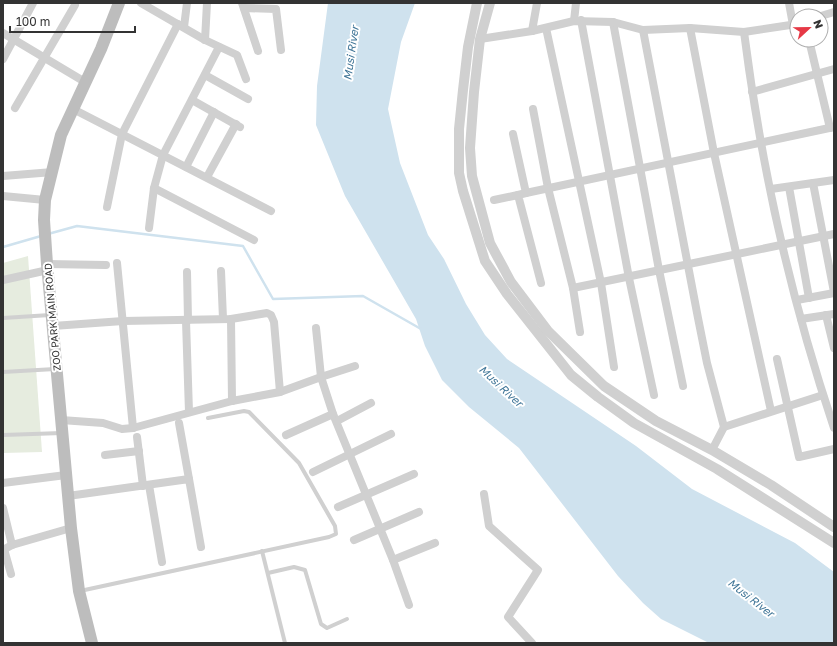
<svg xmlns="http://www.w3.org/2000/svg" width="837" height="646" font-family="'Golos Text',sans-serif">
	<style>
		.green { fill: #e6ecdf }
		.water { fill: #cfe2ee }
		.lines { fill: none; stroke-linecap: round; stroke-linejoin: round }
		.stream { stroke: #cfe2ee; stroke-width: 2.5 }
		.service { stroke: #d0d0d0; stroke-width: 4 }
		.minor { stroke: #d0d0d0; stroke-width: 8 }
		.tertiary { stroke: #d0d0d0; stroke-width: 10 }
		.secondary { stroke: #bdbdbd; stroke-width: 12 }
		.labels { text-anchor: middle; stroke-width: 4; stroke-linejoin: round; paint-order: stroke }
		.street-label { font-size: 10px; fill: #333; stroke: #fff }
		.water-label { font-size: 11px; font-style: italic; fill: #3f7597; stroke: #fff }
	</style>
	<rect width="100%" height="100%" fill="#fff"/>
	<polygon class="green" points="28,256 42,452 3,453 3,263"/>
	<polygon class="water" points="328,3 415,3 401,42 388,109 400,163 428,235 444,259 466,304 485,335 507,359 636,446 692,489 795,543 834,572 834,643 709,643 661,619 643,603 618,576 519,448 469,407 442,380 425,346 416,319 345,196 316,125 317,86"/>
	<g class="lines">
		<g class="stream">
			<polyline points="48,234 77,226 243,246 273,299 363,296 421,329"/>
			<polyline points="3,247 41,236"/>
		</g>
		<g class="service">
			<polyline points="3,318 50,315"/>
			<polyline points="3,372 55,369"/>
			<polyline points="3,435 62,433"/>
			<polyline points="262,551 285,643"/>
			<polyline points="268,573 294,567 305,570 321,624 327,628 347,619"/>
			<polyline points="80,591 329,537 336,534 335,526 299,463 249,412 244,411 208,418"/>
		</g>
		<g class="minor">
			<polyline points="141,3 205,40 237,55 246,79"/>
			<polyline points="242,3 258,51"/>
			<polyline points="789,3 793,25"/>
			<polyline points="244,8 276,9 281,50"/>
			<polyline points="821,16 834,12"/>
			<polyline points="581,20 629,278 654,395"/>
			<polyline points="574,21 576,3"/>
			<polyline points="613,22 659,270 683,386"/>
			<polyline points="184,27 187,3"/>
			<polyline points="546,28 601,283 614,367"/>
			<polyline points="690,28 714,153 771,411"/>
			<polyline points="643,30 698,318 707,363 724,427"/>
			<polyline points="532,31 537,3"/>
			<path d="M744,32C761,166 791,300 834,428"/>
			<polyline points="3,33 85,82"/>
			<polyline points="480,39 532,31 574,21 613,22 643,30 690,28 744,32 797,24"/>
			<polyline points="205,40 207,3"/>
			<polyline points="809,40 830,128"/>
			<polyline points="3,59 33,3"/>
			<polyline points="205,75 248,99"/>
			<polyline points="752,92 834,69"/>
			<polyline points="192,100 240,127"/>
			<polyline points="15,108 75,5"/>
			<polyline points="73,109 271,211"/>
			<polyline points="533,109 548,188 573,288"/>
			<polyline points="513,134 526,193 518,195 541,283"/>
			<polyline points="186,167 214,112"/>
			<polyline points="3,176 53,172"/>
			<polyline points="207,177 236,124"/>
			<polyline points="813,183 834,292"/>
			<polyline points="789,187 809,298"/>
			<polyline points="154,188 254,240"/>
			<polyline points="771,189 834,180"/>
			<polyline points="526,193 834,127"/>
			<polyline points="3,196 45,200"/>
			<polyline points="494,200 518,195"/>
			<polyline points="107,207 122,134 178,24"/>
			<polyline points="149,228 154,188 163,155 219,47"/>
			<polyline points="117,263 133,428 232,401 280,392 321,377 333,414 393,560 409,605"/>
			<polyline points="47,264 106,265"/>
			<polyline points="221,271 223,319"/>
			<polyline points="187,272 188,320"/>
			<polyline points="3,280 48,270"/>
			<polyline points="797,300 834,293"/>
			<polyline points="826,315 834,348"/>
			<polyline points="231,319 232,401"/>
			<polyline points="801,319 834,314"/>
			<polyline points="186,321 189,412"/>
			<polyline points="53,326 123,321 231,319 267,313 271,315 274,322 280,392"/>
			<polyline points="316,328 321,377 355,366"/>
			<polyline points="580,332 573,288 834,234"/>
			<polyline points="777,359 799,457 834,449"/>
			<polyline points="61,420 103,423 122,429 133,428"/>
			<polyline points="337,421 371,403"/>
			<polyline points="179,423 189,479"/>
			<polyline points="286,435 333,414"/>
			<polyline points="137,437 143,486"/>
			<polyline points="712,450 724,427 823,395"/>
			<polyline points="105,455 139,451"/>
			<polyline points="313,472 391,434"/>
			<polyline points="3,483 66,475"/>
			<polyline points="149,485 162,562"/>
			<polyline points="484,494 489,526 538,570 508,617 532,643"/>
			<polyline points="68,496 189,479 201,547"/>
			<polyline points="338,507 414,474"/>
			<polyline points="3,508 12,545"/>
			<polyline points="354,540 419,512"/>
			<polyline points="4,549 11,574"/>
			<polyline points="3,550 12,545 71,528"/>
			<polyline points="393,560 435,543"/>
		</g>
		<g class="tertiary">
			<polyline points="477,3 468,47 463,90 459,129 459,173 463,191 485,261 507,294 571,375 598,397 634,423 717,469 834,543"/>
			<polyline points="490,3 480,39 474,92 470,148 472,176 490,243 511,282 548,331 604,386 656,421 712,450 771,485 834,527"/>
		</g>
		<polyline class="secondary" points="92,643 79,591 71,528 47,264 44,220 45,200 61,135 101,49 119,3"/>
	</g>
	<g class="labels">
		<g class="street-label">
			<text transform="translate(52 317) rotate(-95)" y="4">ZOO PARK MAIN ROAD</text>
		</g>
		<g class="water-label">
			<text transform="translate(351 53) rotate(-82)" y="4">Musi River</text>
			<text transform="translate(501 386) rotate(43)" y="4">Musi River</text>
			<text transform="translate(751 598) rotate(38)" y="4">Musi River</text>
		</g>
	</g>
	<rect width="837" height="646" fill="none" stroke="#333333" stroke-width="8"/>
	<g transform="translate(809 28) rotate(68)"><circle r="19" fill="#ffffff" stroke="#adadad"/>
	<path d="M0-3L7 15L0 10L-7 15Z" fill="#e63946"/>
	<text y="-6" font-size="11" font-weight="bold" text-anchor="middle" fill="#333333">N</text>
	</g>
	<path d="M10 26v6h125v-6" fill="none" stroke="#333333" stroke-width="2"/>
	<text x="16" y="26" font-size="12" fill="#333333" stroke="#ffffff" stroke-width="3" paint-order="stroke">100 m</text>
</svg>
